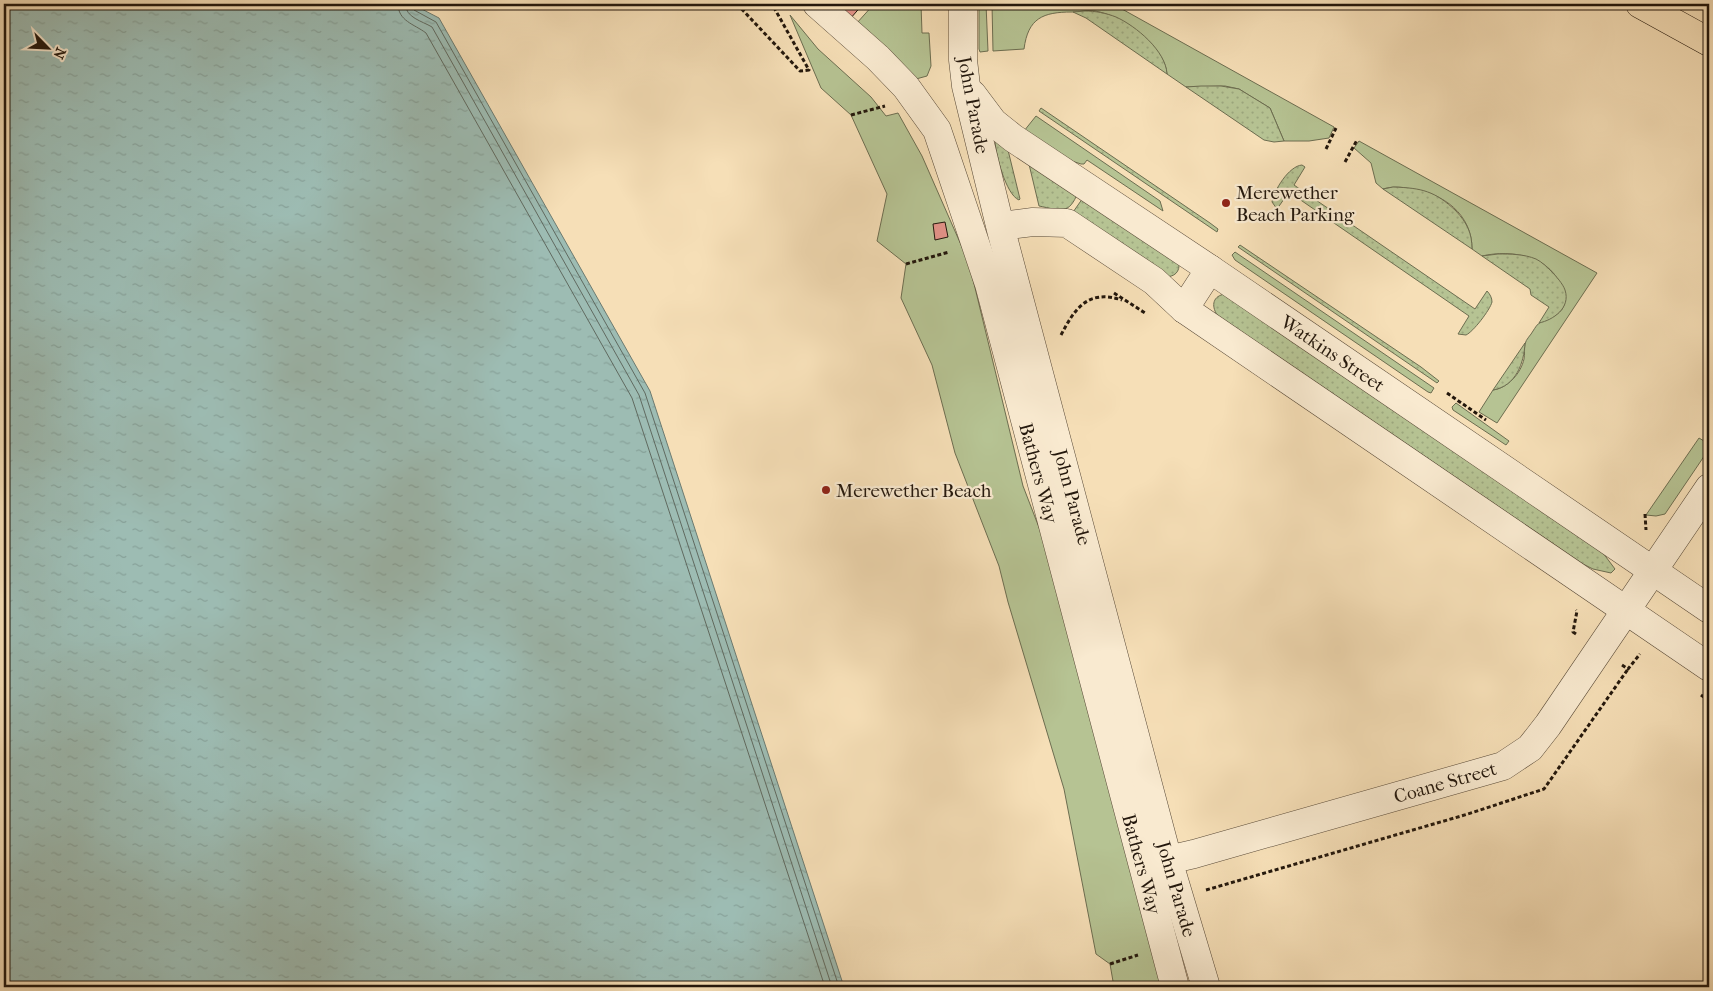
<svg xmlns="http://www.w3.org/2000/svg" width="1713" height="991" font-family="'IM FELL French Canon',serif">
	<style>
		.grass { fill: #b6c393; stroke: #6c6d50 }
		.garden { fill: url(#garden-dots); stroke: #6c6d50 }
		.water { fill: url(#water-ripples); stroke: #6c7a70 }
		.lines { fill: none; stroke-linecap: round; stroke-linejoin: round }
		.shore { stroke: #606a60; stroke-width: 1 }
		.building { fill: #e29288; stroke: #23170c }
		.minor-casing { stroke: #584937; stroke-width: 29 }
		.major-casing { stroke: #23170c; stroke-width: 29 }
		.path { stroke: #23170c; stroke-width: 3; stroke-dasharray: 4 2.5; stroke-linecap: butt }
		.minor { stroke: #f9ead0; stroke-width: 28 }
		.major { stroke: #f6dfb7; stroke-width: 28 }
		.poi-dot { fill: #8f2418; stroke: #f9ead0; stroke-width: 2 }
		.labels { text-anchor: middle; stroke-width: 4.5; stroke-linejoin: round; paint-order: stroke }
		.street-label { font-size: 19px; fill: #23170c; stroke: #f9ead0 }
		.poi-label { font-size: 19px; fill: #23170c; stroke: #f9ead0; text-anchor: start }
	</style>
	<defs>
		<pattern id="garden-dots" width="8" height="8" patternUnits="userSpaceOnUse" patternTransform="scale(1.25)"><rect width="8" height="8" fill="#b6c393"/><path d="M2 2h.1M6 6h.1" fill="none" stroke="#9ca77e" stroke-width="1.8" stroke-linecap="round"/></pattern>
		<pattern id="water-ripples" width="26" height="14" patternUnits="userSpaceOnUse" patternTransform="scale(1.25)"><rect width="26" height="14" fill="#9dbcb3"/><path d="M2 4q2-2 4 0t4 0M15 11q2-2 4 0t4 0" fill="none" stroke="#87a199"/></pattern>
	</defs>
	<rect width="100%" height="100%" fill="#f6dfb7"/>
	<filter id="stains"><feTurbulence type="fractalNoise" baseFrequency=".004" numOctaves="4"/><feColorMatrix values="0 0 0 0 .2 0 0 0 0 .09 0 0 0 0 .02 0 0 0 .5 -.17"/></filter>
	<radialGradient id="worn" r=".72"><stop offset=".6" stop-color="#630" stop-opacity="0"/><stop offset="1" stop-color="#630" stop-opacity=".3"/></radialGradient>
	<g class="grass">
		<polygon points="874,4 921,4 922,33 929,33 931,66 927,76 916,79 856,24"/>
		<polygon points="979,4 986,4 988,51 980,52 979,49"/>
		<path d="M992,4H1101L1110,9L1113,4L1334,127L1329,138L1309,141H1284L1270,108L1247,94L1239,89L1225,86L1186,87L1167,74C1165,46 1121,15 1095,11C1087,10 1080,12 1072,12C1043,12 1028,18 1024,49L993,51Z"/>
		<polygon points="790,15 818,49 871,97 886,116 898,113 922,156 969,263 1023,486 1045,543 1164,987 1114,987 1110,964 1096,954 1064,789 1008,602 999,566 955,453 932,365 901,298 906,264 877,241 887,194 851,115 821,88"/>
		<polygon points="1036,116 1160,201 1163,211 1087,160 1084,164 1081,164 1066,159 1024,131"/>
		<path d="M1359,141L1597,273L1497,423L1479,412L1493,390C1508,388 1521,373 1524,359C1525,354 1524,349 1525,344C1526,339 1531,335 1533,331C1535,328 1537,324 1541,322C1550,318 1564,314 1565,301C1565,298 1563,293 1562,290C1553,256 1512,249 1482,256L1472,249C1472,214 1443,193 1411,189C1402,187 1393,186 1383,189L1376,183L1371,163L1354,148Z"/>
		<polygon points="1235,252 1434,388 1431,393 1428,392 1235,260 1232,255"/>
		<polygon points="1456,403 1509,441 1506,445 1453,410 1452,407"/>
		<polygon points="1699,438 1709,444 1709,449 1665,514 1656,516 1646,515"/>
	</g>
	<g class="garden">
		<path d="M1085,11C1095,11 1106,13 1116,17C1136,26 1166,51 1167,74L1086,18L1073,12Z"/>
		<polygon points="1201,86 1221,86 1239,89 1270,108 1284,141 1274,142 1264,140 1186,87"/>
		<polygon points="1041,108 1210,223 1218,229 1217,232 1039,111"/>
		<path d="M995,140L1006,142L1020,199L1019,200C1006,195 995,153 995,140Z"/>
		<path d="M1028,160L1078,192C1069,216 1060,210 1039,206Z"/>
		<path d="M1302,165L1305,167L1294,185L1475,309L1487,291C1490,294 1492,298 1492,302C1490,310 1473,332 1466,335L1458,334L1469,316L1289,192L1277,209L1272,202C1274,190 1289,166 1302,165Z"/>
		<path d="M1393,187C1422,188 1435,191 1456,211C1467,223 1472,233 1472,249L1383,189Z"/>
		<path d="M1085,195L1179,262C1180,272 1175,277 1164,277L1071,215Z"/>
		<polygon points="1240,245 1421,367 1439,381 1437,383 1238,247"/>
		<path d="M1498,254C1510,254 1524,254 1536,259C1542,262 1547,267 1551,271C1556,276 1563,284 1565,290C1571,308 1553,320 1539,323L1549,307L1531,295L1530,289L1482,256Z"/>
		<path d="M1225,294L1603,553L1615,569L1611,573L1593,569L1583,564L1217,315C1211,305 1213,296 1225,294Z"/>
		<path d="M1525,343C1524,363 1516,386 1493,390Z"/>
	</g>
	<polygon class="water" points="4,4 412,4 439,18 650,391 844,987 4,987"/>
	<g class="lines">
		<g class="shore">
			<path d="M398,4C398,21 414,24 426,33L632,398L825,987"/>
			<path d="M405,4C406,18 422,21 432,27L639,395L832,987"/>
			<polyline points="411,4 414,10 436,22 645,393 839,987"/>
		</g>
	</g>
	<g class="building">
		<polygon points="833,4 863,4 850,19"/>
		<polygon points="945,222 948,237 935,240 933,224"/>
	</g>
	<g class="lines">
		<defs>
			<g id="minor">
				<polyline points="817,4 878,58 906,87 937,130 989,284 1175,987"/>
				<polyline points="963,4 963,60 966,86 1001,230 1168,860 1206,987"/>
				<polyline points="972,94 993,122 1013,138 1210,269 1709,609"/>
				<polyline points="1001,226 1033,222 1067,223 1154,281 1184,309 1709,667"/>
				<polyline points="1184,309 1210,269"/>
				<polyline points="1168,860 1194,854 1503,766 1530,748 1548,725 1709,488"/>
			</g>
			<polyline id="major" points="1640,4 1709,42"/>
		</defs>
		<use href="#minor" class="minor-casing"/>
		<use href="#major" class="major-casing"/>
		<g class="path">
			<polyline points="737,4 800,71 809,70 772,4"/>
			<polyline points="1107,4 1109,5"/>
			<polyline points="851,115 885,106"/>
			<polyline points="1326,149 1336,128"/>
			<polyline points="1345,162 1357,140"/>
			<polyline points="906,264 949,252"/>
			<polyline points="1114,293 1145,313"/>
			<path d="M1061,335C1075,308 1088,289 1122,300"/>
			<polyline points="1447,393 1486,420"/>
			<polyline points="1645,514 1646,530"/>
			<polyline points="1576,634 1573,632 1577,611 1576,610"/>
			<polyline points="1622,665 1628,669 1640,654"/>
			<polyline points="1701,695 1709,701"/>
			<polyline points="1206,890 1468,814 1544,789 1628,669"/>
			<polyline points="1110,964 1138,955"/>
		</g>
		<use href="#minor" class="minor"/>
		<use href="#major" class="major"/>
	</g>
	<g class="poi-dot">
		<circle cx="1226" cy="203" r="5"/>
		<circle cx="826" cy="490" r="5"/>
	</g>
	<g class="labels">
		<g class="street-label">
			<text transform="translate(974 105) rotate(79)" y="7">John Parade</text>
			<text transform="translate(1333 353) rotate(34)" y="7">Watkins Street</text>
			<text transform="translate(1039 473) rotate(75)" y="7">Bathers Way</text>
			<text transform="translate(1073 497) rotate(75)" y="7">John Parade</text>
			<text transform="translate(1445 782) rotate(-16)" y="7">Coane Street</text>
			<text transform="translate(1142 864) rotate(75)" y="7">Bathers Way</text>
			<text transform="translate(1177 889) rotate(74)" y="7">John Parade</text>
		</g>
		<g class="poi-label">
			<text x="1236" y="199">Merewether<tspan x="1236" dy="22">Beach Parking</tspan></text>
			<text x="836" y="497">Merewether Beach</text>
		</g>
	</g>
	<rect width="1713" height="991" fill="none" stroke="#f6dfb7" stroke-width="20"/>
	<rect x="5" y="5" width="1703" height="981" fill="none" stroke="#23170c" stroke-width="2.5"/>
	<rect x="10" y="10" width="1693" height="971" fill="none" stroke="#23170c"/>
	<g transform="translate(48 48) rotate(114)" stroke="#f9ead0" stroke-width="4" paint-order="stroke">
	<path d="M0-4L9 19L0 12L-9 19Z" fill="#23170c"/>
	<text y="-8" font-size="14" font-weight="bold" text-anchor="middle" fill="#23170c">N</text>
	</g>
	<rect width="100%" height="100%" filter="url(#stains)"/>
	<rect width="100%" height="100%" fill="url(#worn)"/>
</svg>
